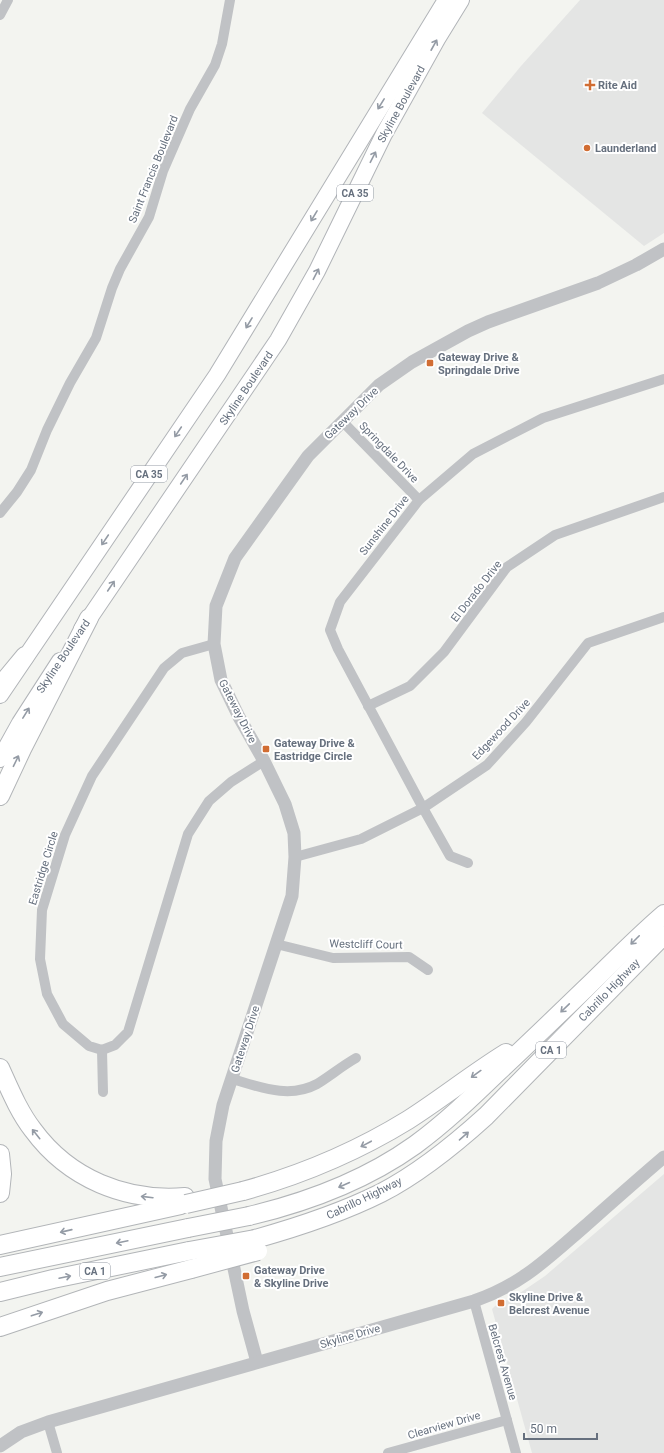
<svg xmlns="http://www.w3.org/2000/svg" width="664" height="1453" font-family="Roboto,sans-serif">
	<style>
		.built { fill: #e4e5e4 }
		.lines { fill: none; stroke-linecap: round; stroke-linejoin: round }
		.primary-casing { stroke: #b1b4b8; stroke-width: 18 }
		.motorway-casing { stroke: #b2b5b8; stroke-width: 20 }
		.minor { stroke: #c0c2c5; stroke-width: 10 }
		.tertiary { stroke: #c0c2c5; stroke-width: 13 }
		.primary { stroke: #fff; stroke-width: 16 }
		.motorway { stroke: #fff; stroke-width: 18 }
		.motorway-bridge-casing { stroke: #b2b5b8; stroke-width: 20; stroke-linecap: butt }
		.motorway-bridge { stroke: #fff; stroke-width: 18 }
		.oneway { stroke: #949ba5 }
		.poi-dot { fill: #d16d33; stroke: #fff; stroke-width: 1.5 }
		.labels { text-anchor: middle; stroke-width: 4; stroke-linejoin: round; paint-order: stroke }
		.shield { fill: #fff; stroke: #949ba5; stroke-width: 1 }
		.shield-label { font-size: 10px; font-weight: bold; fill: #66707e }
		.poi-label { font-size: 11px; font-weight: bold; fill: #66707e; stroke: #fff; text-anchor: start }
		.street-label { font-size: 11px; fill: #66707e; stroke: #fff }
	</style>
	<rect width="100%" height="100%" fill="#f3f4f0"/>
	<g class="built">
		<polygon points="580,0 664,0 664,233 644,246 482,113 521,66"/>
		<polygon points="664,1174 664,1453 532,1453 492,1309 495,1306 517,1295 545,1276"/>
	</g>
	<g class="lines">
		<defs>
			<g id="primary">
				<polyline points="82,629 278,340 317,271 384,134 437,39 461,0"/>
				<polyline points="0,695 217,375 446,0"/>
				<polyline points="0,759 20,723 60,661"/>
			</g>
			<g id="motorway">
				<polyline points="0,686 25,656"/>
				<polyline points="0,796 22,749 89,618"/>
				<path d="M0,1068C10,1090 19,1112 33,1130C69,1179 126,1202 185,1197"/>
				<polyline points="0,1154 2,1174 0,1193"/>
				<path d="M243,1191C301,1175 356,1152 408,1120C441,1099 472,1074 506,1053"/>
				<path d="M249,1216C308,1202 366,1180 415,1145C445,1123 471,1098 497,1073C527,1045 556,1017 585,989C611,964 636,938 664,914"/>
				<path d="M255,1239C298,1227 341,1213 381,1193C420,1173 454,1145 486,1116L664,935"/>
				<polyline points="0,1245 181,1205"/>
				<polyline points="0,1267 188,1228"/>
				<polyline points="0,1292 53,1279 189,1251"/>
				<polyline points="0,1327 107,1291 191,1269"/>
			</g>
		</defs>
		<use href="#primary" class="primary-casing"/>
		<use href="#motorway" class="motorway-casing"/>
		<g class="minor">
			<polyline points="0,15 8,0"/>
			<polyline points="342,421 419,500"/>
			<polyline points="0,513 17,492 31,470 47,430 70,383 96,338 112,288 120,269 149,217 163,171 190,109 215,65 222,44 230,0"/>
			<polyline points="214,644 182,653 164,668 92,776 65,835 42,910 40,959 47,994 63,1024 89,1046 102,1050 115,1045 128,1032 188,834 209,801 231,782 264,761"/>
			<polyline points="368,706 410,686 444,652 507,567 555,535 664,497"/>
			<polyline points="295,857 361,839 423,808 487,765 526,722 588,643 664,617"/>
			<polyline points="468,863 450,856 423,808 338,649 330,630 340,602 419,500 473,454 543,418 664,379"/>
			<polyline points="276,944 333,958 409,957 428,970"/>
			<polyline points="102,1050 103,1092"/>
			<path d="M232,1079C260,1087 289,1099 317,1084C330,1076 342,1066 356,1058"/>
			<polyline points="474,1301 516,1453"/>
			<polyline points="48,1422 57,1453"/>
			<polyline points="388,1453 507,1420"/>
		</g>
		<g class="tertiary">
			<polyline points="257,1362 243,1311 215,1179 216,1141 223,1105 292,896 295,857 294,833 285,804 264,761 239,717 221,680 214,644 216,606 235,558 308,456 379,385 412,362 468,331 488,322 598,283 636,265 664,249"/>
			<path d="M0,1446L21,1432L48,1422L474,1301C521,1285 547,1259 584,1227C610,1204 637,1180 664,1157"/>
		</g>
		<use href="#primary" class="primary"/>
		<use href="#motorway" class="motorway"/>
		<defs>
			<g id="motorway-bridge">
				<polyline points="186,1204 243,1191"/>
				<polyline points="188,1228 249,1216"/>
				<polyline points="189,1251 255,1239"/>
				<polyline points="191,1269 258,1251"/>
			</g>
		</defs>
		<use href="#motorway-bridge" class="motorway-bridge-casing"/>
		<use href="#motorway-bridge" class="motorway-bridge"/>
	</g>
	<defs><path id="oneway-shaft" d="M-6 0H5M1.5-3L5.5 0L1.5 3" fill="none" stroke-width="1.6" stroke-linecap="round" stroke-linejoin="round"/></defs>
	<g class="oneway">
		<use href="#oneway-shaft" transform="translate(434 45) rotate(-61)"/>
		<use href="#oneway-shaft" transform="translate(381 104) rotate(122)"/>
		<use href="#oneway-shaft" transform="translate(373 157) rotate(-63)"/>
		<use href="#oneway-shaft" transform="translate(314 216) rotate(121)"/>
		<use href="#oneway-shaft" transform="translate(316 274) rotate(-63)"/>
		<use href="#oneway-shaft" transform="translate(249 323) rotate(121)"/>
		<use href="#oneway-shaft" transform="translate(178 432) rotate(124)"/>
		<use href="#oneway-shaft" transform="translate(184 479) rotate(-56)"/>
		<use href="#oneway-shaft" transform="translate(105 540) rotate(124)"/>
		<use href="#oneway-shaft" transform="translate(111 586) rotate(-56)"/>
		<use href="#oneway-shaft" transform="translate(26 713) rotate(-58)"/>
		<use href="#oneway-shaft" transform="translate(16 761) rotate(-64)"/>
		<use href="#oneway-shaft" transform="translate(635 940) rotate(135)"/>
		<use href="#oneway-shaft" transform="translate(565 1008) rotate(136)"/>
		<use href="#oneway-shaft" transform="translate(476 1074) rotate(144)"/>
		<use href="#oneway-shaft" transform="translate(36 1134) rotate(-129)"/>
		<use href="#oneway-shaft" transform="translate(464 1136) rotate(-41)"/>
		<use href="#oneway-shaft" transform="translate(366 1144) rotate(152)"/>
		<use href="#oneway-shaft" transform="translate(344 1185) rotate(156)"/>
		<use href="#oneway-shaft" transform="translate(147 1197) rotate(-173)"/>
		<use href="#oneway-shaft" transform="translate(66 1231) rotate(167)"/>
		<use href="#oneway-shaft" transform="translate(122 1242) rotate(168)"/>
		<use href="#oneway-shaft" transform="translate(161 1276) rotate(-15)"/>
		<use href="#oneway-shaft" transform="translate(65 1277) rotate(-12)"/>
		<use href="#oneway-shaft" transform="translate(37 1314) rotate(-18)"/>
	</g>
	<g class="poi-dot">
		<path d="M588 79h4v4h4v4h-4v4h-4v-4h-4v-4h4z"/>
		<circle cx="587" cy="148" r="4"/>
		<rect x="426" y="359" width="8" height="8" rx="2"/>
		<rect x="262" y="745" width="8" height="8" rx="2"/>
		<rect x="242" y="1272" width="8" height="8" rx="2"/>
		<rect x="497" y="1299" width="8" height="8" rx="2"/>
	</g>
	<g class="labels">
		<g class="shield">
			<rect x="337" y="185" width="36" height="16" rx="3"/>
			<rect x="131" y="466" width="36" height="16" rx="3"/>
			<rect x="536" y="1042" width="30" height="16" rx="3"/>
			<rect x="80" y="1263" width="30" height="16" rx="3"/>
		</g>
		<g class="shield-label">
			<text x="355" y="197">CA 35</text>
			<text x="149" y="478">CA 35</text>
			<text x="551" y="1054">CA 1</text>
			<text x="95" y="1275">CA 1</text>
		</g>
		<g class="poi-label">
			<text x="598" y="89">Rite Aid</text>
			<text x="595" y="152">Launderland</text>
			<text x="438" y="361">Gateway Drive &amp;<tspan x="438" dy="13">Springdale Drive</tspan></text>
			<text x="274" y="747">Gateway Drive &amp;<tspan x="274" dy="13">Eastridge Circle</tspan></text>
			<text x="254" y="1274">Gateway Drive<tspan x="254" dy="13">&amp; Skyline Drive</tspan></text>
			<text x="509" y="1301">Skyline Drive &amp;<tspan x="509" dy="13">Belcrest Avenue</tspan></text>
		</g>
		<g class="street-label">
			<text transform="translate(401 104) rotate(-61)" y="4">Skyline Boulevard</text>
			<text transform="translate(153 169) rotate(-68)" y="4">Saint Francis Boulevard</text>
			<text transform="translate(246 388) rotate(-56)" y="4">Skyline Boulevard</text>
			<text transform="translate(351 413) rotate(-44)" y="4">Gateway Drive</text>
			<text transform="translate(389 452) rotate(46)" y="4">Springdale Drive</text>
			<text transform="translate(384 525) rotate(-52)" y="4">Sunshine Drive</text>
			<text transform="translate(476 591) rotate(-52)" y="4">El Dorado Drive</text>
			<text transform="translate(63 656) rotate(-56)" y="4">Skyline Boulevard</text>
			<text transform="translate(238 711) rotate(63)" y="4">Gateway Drive</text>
			<text transform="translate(501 729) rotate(-47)" y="4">Edgewood Drive</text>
			<text transform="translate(43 868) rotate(-73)" y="4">Eastridge Circle</text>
			<text transform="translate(366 944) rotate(1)" y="4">Westcliff Court</text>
			<text transform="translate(609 990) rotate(-46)" y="4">Cabrillo Highway</text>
			<text transform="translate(245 1039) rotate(-72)" y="4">Gateway Drive</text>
			<text transform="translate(364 1198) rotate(-26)" y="4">Cabrillo Highway</text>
			<text transform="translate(350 1336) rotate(-16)" y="4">Skyline Drive</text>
			<text transform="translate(503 1362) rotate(74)" y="4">Belcrest Avenue</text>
			<text transform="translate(444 1425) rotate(-16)" y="4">Clearview Drive</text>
		</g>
	</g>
	<path d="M524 1433v6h73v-6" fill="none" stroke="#66707e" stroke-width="2"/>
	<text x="530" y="1433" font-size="12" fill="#66707e" stroke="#ffffff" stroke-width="3" paint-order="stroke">50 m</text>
</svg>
